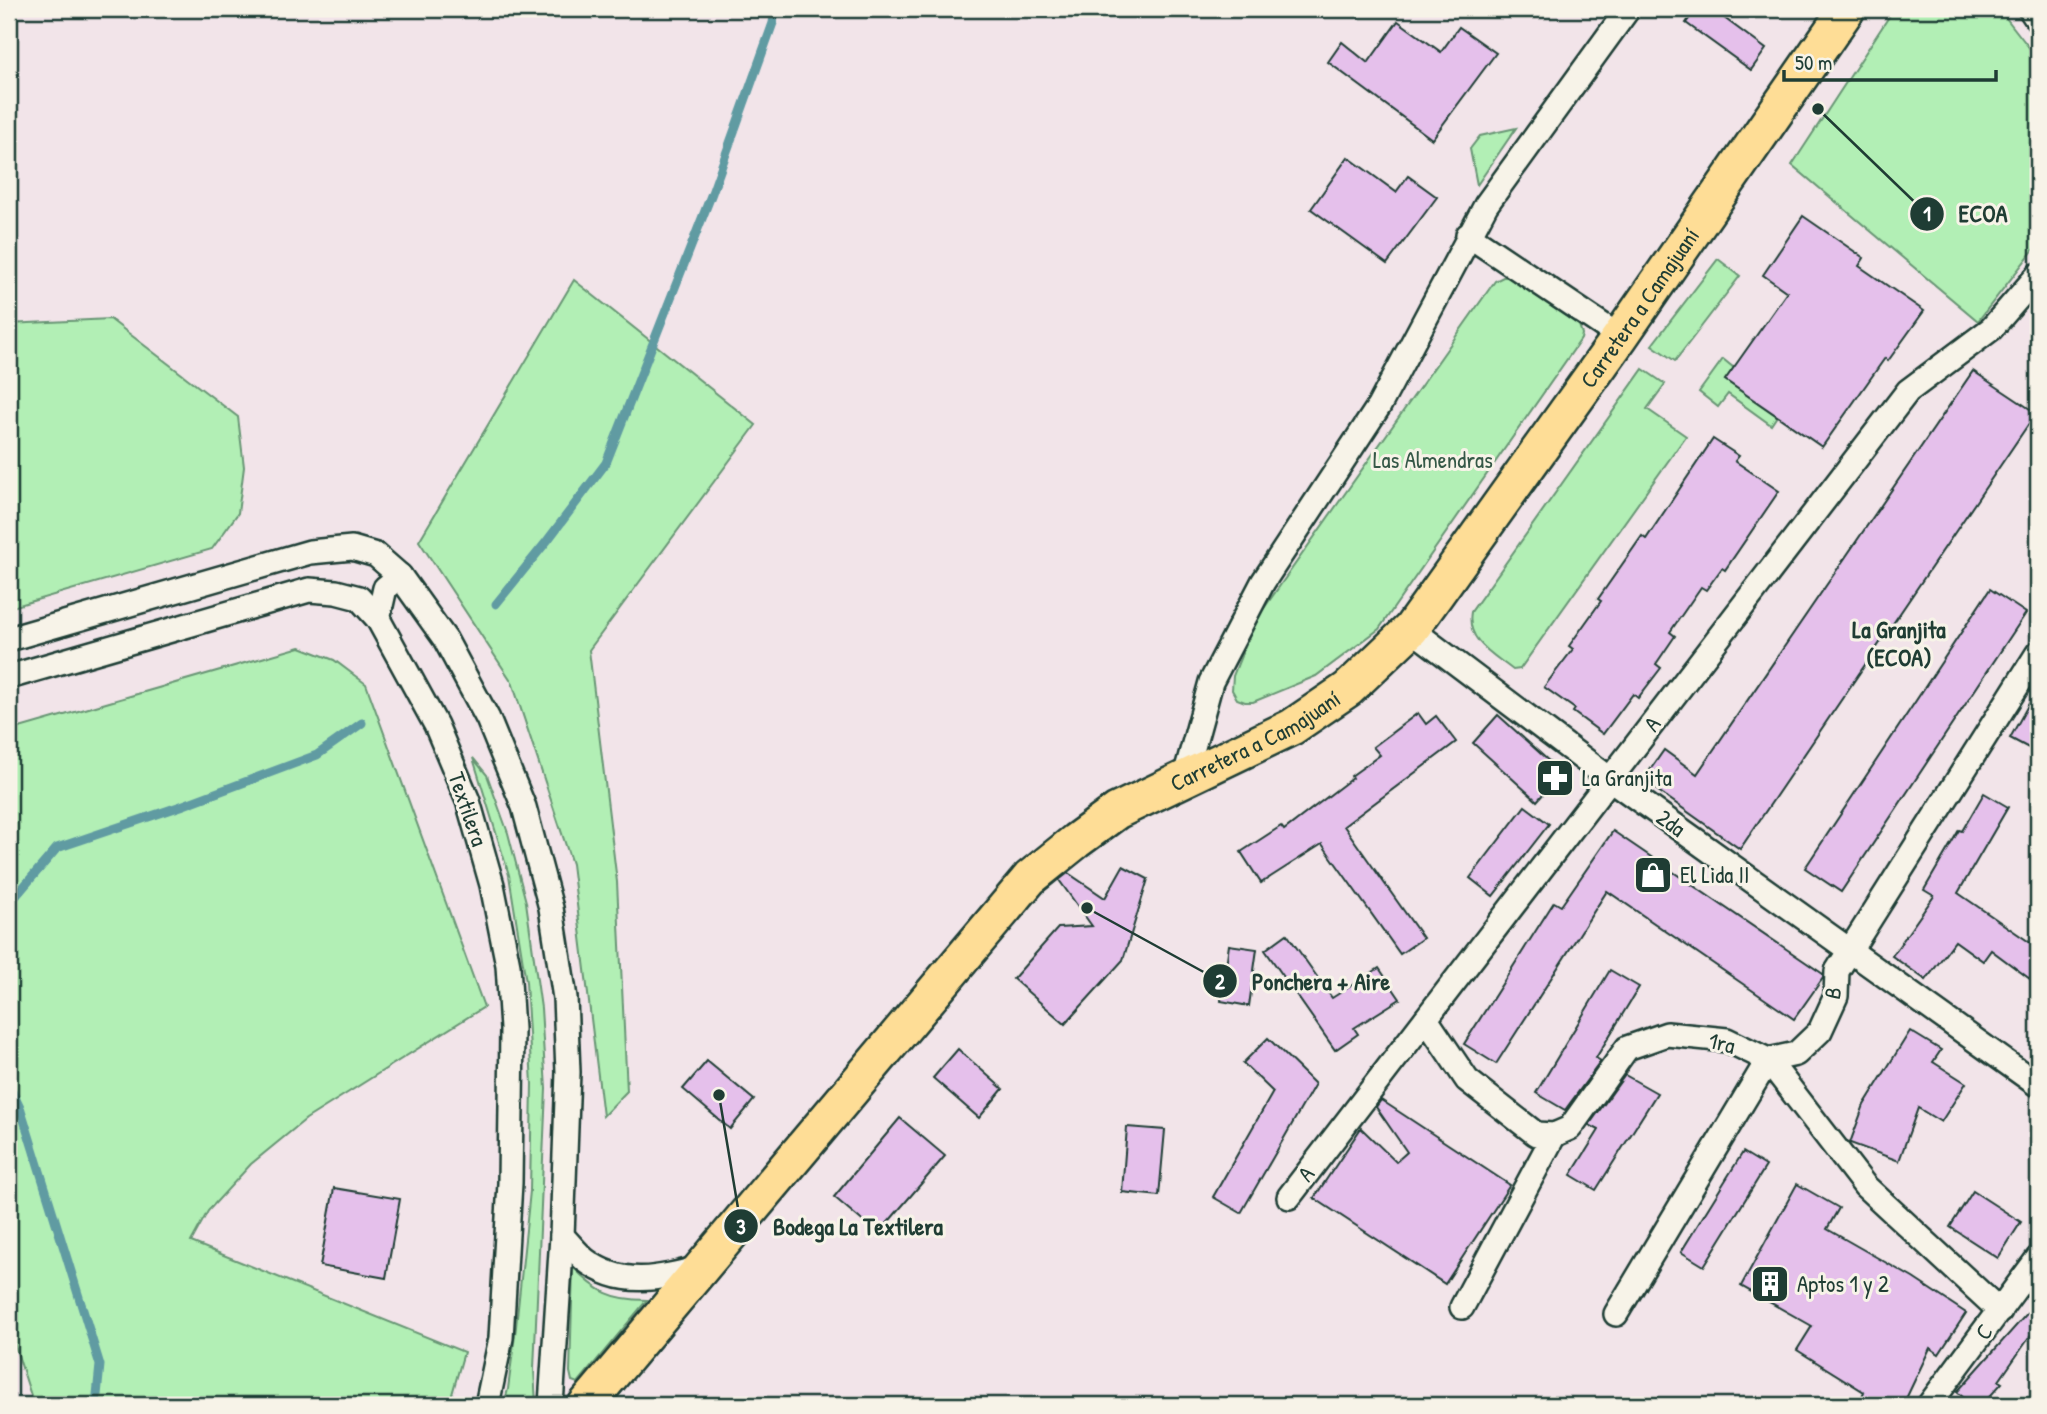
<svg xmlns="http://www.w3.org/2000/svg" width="2047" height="1414" font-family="'Patrick Hand',sans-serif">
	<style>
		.green { fill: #b2efb5; stroke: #689674; stroke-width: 2 }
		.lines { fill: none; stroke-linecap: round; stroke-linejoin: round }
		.stream { stroke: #609ba2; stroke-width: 9 }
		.building { fill: #e5c0eb; stroke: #1f3d34; stroke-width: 2 }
		.street-casing { stroke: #1f3d34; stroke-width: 28 }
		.primary-casing { stroke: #1f3d34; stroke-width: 40 }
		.street { stroke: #f7f3e8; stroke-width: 23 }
		.primary { stroke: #fedd96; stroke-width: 35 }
		.labels { text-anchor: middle; stroke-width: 6; stroke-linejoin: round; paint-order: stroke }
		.street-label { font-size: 23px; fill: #1f3d34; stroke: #f7f3e8 }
		.park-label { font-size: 23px; fill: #355847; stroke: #f7f3e8 }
		.poi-label { font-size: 23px; fill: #1f3d34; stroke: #f7f3e8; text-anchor: start }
		.neighbourhood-label { font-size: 24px; font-weight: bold; fill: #1f3d34; stroke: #f7f3e8 }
		.leader { fill: none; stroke: #1f3d34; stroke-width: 2.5 }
		.callout-dot { fill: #1f3d34; stroke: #f7f3e8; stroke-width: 2.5 }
		.mark-label { font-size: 21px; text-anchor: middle; font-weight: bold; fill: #fff }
		.callout-label { font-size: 24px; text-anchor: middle; font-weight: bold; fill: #1f3d34; stroke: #f7f3e8; stroke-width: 6; stroke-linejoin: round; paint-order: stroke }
	</style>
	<rect width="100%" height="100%" fill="#f2e4e9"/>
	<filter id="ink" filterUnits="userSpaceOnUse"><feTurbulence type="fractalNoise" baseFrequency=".0143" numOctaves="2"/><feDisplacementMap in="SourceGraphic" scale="14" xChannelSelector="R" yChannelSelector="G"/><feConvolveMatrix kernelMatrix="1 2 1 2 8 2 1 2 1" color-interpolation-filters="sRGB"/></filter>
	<g filter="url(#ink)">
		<g class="green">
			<polygon points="1894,9 1999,9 2038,59 2038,244 1978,321 1792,165"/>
			<polygon points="1516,128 1477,185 1470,149 1480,136"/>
			<polygon points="1718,259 1740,276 1675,361 1652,345"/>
			<polygon points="1503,277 1508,277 1579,325 1582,334 1581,339 1379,629 1316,676 1253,702 1245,702 1237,699 1232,690 1233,676 1255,621 1495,281"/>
			<polygon points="574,280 756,425 589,650 617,882 627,1091 603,1116 572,864 512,682 419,541"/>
			<polygon points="110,319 238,417 244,467 238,513 212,549 9,608 9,324"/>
			<polygon points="1723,359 1734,368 1725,380 1777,416 1771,425 1728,394 1718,407 1699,392"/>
			<path d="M1643,369L1665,384L1647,409L1686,436L1520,669L1513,670C1493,654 1466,641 1471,612Z"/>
			<polygon points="300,647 334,660 366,684 484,1007 306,1119 251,1164 208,1211 191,1242 464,1352 449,1405 34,1405 9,1327 9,731"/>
			<polygon points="473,758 487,775 508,833 526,902 541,1008 546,1089 534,1369 536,1405 504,1405 508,1389 516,1327 530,1191 532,1084 526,982 509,875"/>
			<path d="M573,1267C597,1292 612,1300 647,1300L578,1383L572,1381L570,1372Z"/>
		</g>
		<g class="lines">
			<g class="stream">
				<polyline points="496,604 547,541 606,463 712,193 773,23 775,9"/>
				<polyline points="9,904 57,848 181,806 317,755 362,723"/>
				<polyline points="9,1085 21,1110 100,1365 96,1405"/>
			</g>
		</g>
		<g class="building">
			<polygon points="1696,9 1712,9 1766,49 1751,70 1686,23"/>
			<polygon points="1398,21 1441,52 1459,27 1496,53 1432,139 1328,62 1342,42 1368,63"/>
			<polygon points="1348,157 1396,192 1408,176 1437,197 1387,264 1311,209"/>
			<polygon points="1803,216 1864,258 1859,266 1924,311 1888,361 1885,358 1822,447 1725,380 1787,292 1763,275"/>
			<polygon points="1973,371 2036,413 1740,849 1643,780 1664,750 1697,774"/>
			<polygon points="1713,439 1739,456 1735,461 1779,491 1725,570 1722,568 1706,590 1701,587 1670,632 1675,636 1656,664 1661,668 1638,698 1633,694 1603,734 1573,712 1575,709 1544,687 1573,649 1569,646 1601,601 1598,599 1642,536 1646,539"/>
			<polygon points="1990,589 2026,613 1841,892 1805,868"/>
			<polygon points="2038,687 2038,753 2010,738"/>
			<polygon points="1418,713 1426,724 1436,716 1456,742 1344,826 1423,938 1400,954 1322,844 1261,883 1241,852 1281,826 1284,830 1352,778 1351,776 1380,755 1373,747"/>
			<polygon points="1498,715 1562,773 1537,801 1473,743"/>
			<polygon points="1984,793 2008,807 1958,893 2038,948 2038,985 1991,950 1983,961 1955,941 1926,980 1892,956 1934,896 1924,890 1959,830 1962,831"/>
			<polygon points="1525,806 1549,824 1493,896 1470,878"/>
			<polygon points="1613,831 1823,974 1823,978 1794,1019 1607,891 1496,1064 1464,1044 1554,902 1561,906"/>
			<polygon points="1123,866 1148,879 1123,960 1065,1024 1013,979 1058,928 1092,926 1059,880 1068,873 1105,898"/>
			<polygon points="1287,934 1332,998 1379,968 1400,999 1354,1028 1358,1034 1335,1050 1265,950"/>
			<polygon points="1229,945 1257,949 1249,1006 1221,1001"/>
			<polygon points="1610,970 1639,987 1596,1058 1601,1061 1565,1110 1536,1093"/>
			<polygon points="1910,1031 1941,1050 1933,1062 1966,1083 1941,1122 1918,1108 1899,1161 1850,1143 1864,1105"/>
			<polygon points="1268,1038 1315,1084 1241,1213 1213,1197 1273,1092 1243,1063"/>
			<polygon points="958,1049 1003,1089 979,1118 933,1078"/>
			<polygon points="707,1061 754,1100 730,1129 683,1089"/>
			<polygon points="1625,1075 1657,1093 1596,1190 1571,1175 1599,1130 1589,1125"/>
			<polygon points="1381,1100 1510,1185 1445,1284 1314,1198 1361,1128 1396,1162 1407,1152 1376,1107"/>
			<polygon points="900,1118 945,1156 878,1234 834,1197"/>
			<polygon points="1127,1127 1165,1130 1159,1196 1122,1192"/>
			<polygon points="1743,1152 1766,1166 1704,1266 1681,1252"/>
			<polygon points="1797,1184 1839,1208 1827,1229 1913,1278 1966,1313 1939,1354 1930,1348 1903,1405 1858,1405 1864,1392 1797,1350 1812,1326 1741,1286"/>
			<polygon points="334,1188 400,1199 386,1278 320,1266"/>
			<polygon points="1973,1191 2021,1222 1998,1258 1950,1227"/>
			<polygon points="2031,1309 2038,1314 2038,1325 1999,1381 2002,1383 1982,1405 1972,1405 1957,1392"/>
		</g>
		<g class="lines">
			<defs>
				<g id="street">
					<polyline points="2030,9 2038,21"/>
					<polyline points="1468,235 1620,337"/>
					<polyline points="378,619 385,588 400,576"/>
					<polyline points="1411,629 1610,779 2038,1085"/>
					<polyline points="9,639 310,552 352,548 376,555 400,576 445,639 488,719 524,807 551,908 565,998 568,1072 562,1236 551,1405"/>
					<polyline points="9,677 309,590 336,592 359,598 378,619 436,725 468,801 492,885 508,965 512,1029 510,1183 501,1338 487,1405"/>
					<polyline points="1184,780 1211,682 1263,582 1379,406 1486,205 1628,9"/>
					<polyline points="1426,1019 1467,1080 1536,1134 1554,1135 1570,1128 1627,1048 1667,1034 1727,1040 1768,1060 1865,1186 2000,1311"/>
					<polyline points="1289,1197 1908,391 1991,329 2038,275"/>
					<path d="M562,1236C570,1244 577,1253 585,1260C623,1289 661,1278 703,1267"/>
					<polyline points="1462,1307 1554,1135"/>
					<polyline points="1616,1314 1768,1060 1796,1054 1820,1031 1836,996 1837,971 2038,653"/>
					<polyline points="1929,1405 2038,1258"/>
				</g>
				<g id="primary">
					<path id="s1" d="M586,1405L1030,878L1076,841L1117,811L1292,727L1348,689L1411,629L1620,337L1847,9"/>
				</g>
			</defs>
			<use href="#street" class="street-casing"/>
			<use href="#primary" class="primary-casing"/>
			<use href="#street" class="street"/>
			<use href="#primary" class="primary"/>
		</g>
	</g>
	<defs>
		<symbol id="pharmacy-square" viewBox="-11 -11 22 22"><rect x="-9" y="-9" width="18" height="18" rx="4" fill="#1f3d34" stroke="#f7f3e8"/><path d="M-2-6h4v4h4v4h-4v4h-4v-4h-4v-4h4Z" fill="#fff"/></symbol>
		<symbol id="shop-square" viewBox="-11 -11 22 22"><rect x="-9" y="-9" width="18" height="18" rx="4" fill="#1f3d34" stroke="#f7f3e8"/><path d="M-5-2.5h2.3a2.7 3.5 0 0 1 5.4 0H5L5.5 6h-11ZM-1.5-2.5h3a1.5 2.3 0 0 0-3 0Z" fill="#fff"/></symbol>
		<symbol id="building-square" viewBox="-11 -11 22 22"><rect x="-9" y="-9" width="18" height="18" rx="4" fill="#1f3d34" stroke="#f7f3e8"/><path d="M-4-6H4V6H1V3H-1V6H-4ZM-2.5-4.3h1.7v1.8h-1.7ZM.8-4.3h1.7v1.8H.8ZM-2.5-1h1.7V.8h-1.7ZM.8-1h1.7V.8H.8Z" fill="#fff"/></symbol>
	</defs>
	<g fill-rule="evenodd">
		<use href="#pharmacy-square" x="1533" y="756" width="44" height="44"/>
		<use href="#shop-square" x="1631" y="853" width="44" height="44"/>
		<use href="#building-square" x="1748" y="1262" width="44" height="44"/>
	</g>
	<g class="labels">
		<g class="street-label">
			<text dy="8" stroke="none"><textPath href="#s1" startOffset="1542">Carretera a Camajuaní</textPath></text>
			<text transform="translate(1652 724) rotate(-53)" y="8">A</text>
			<text dy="8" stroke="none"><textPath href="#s1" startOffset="954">Carretera a Camajuaní</textPath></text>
			<text transform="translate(468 809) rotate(71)" y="8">Textilera</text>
			<text transform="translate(1671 823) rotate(36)" y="8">2da</text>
			<text transform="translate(1833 993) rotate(-78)" y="8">B</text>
			<text transform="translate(1722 1043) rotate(14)" y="8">1ra</text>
			<text transform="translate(1306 1174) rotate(-52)" y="8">A</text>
			<text transform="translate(1984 1332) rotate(-53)" y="8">C</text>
		</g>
		<g class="park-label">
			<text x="1433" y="468">Las Almendras</text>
		</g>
		<g class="poi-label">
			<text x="1582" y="786">La Granjita</text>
			<text x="1680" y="883">El Lida II</text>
			<text x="1797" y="1292">Aptos 1 y 2</text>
		</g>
		<g class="neighbourhood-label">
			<text x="1899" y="638">La Granjita<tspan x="1899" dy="28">(ECOA)</tspan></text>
		</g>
	</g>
	<path class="leader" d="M1818 109L1927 214M1087 908L1220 981M719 1095L741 1226"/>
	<g class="callout-dot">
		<circle cx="1818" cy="109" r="7"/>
		<circle cx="1087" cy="908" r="7"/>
		<circle cx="719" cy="1095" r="7"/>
		<circle cx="1927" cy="214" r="18"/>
		<circle cx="1220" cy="981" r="18"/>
		<circle cx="741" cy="1226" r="18"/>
	</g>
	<g class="mark-label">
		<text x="1927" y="221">1</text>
		<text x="1220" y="989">2</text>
		<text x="741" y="1234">3</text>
	</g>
	<g class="callout-label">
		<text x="1983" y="222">ECOA</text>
		<text x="1321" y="990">Ponchera + Aire</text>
		<text x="858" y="1235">Bodega La Textilera</text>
	</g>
	<rect width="2047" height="1414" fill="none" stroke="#f7f3e8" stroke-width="35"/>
	<rect x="18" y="18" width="2012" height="1379" fill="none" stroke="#1f3d34" stroke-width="2.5" filter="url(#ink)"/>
	<path d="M1784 70v10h212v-10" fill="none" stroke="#1f3d34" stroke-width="3.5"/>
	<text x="1795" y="70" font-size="21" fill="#1f3d34" stroke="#f7f3e8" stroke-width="5" paint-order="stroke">50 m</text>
</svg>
